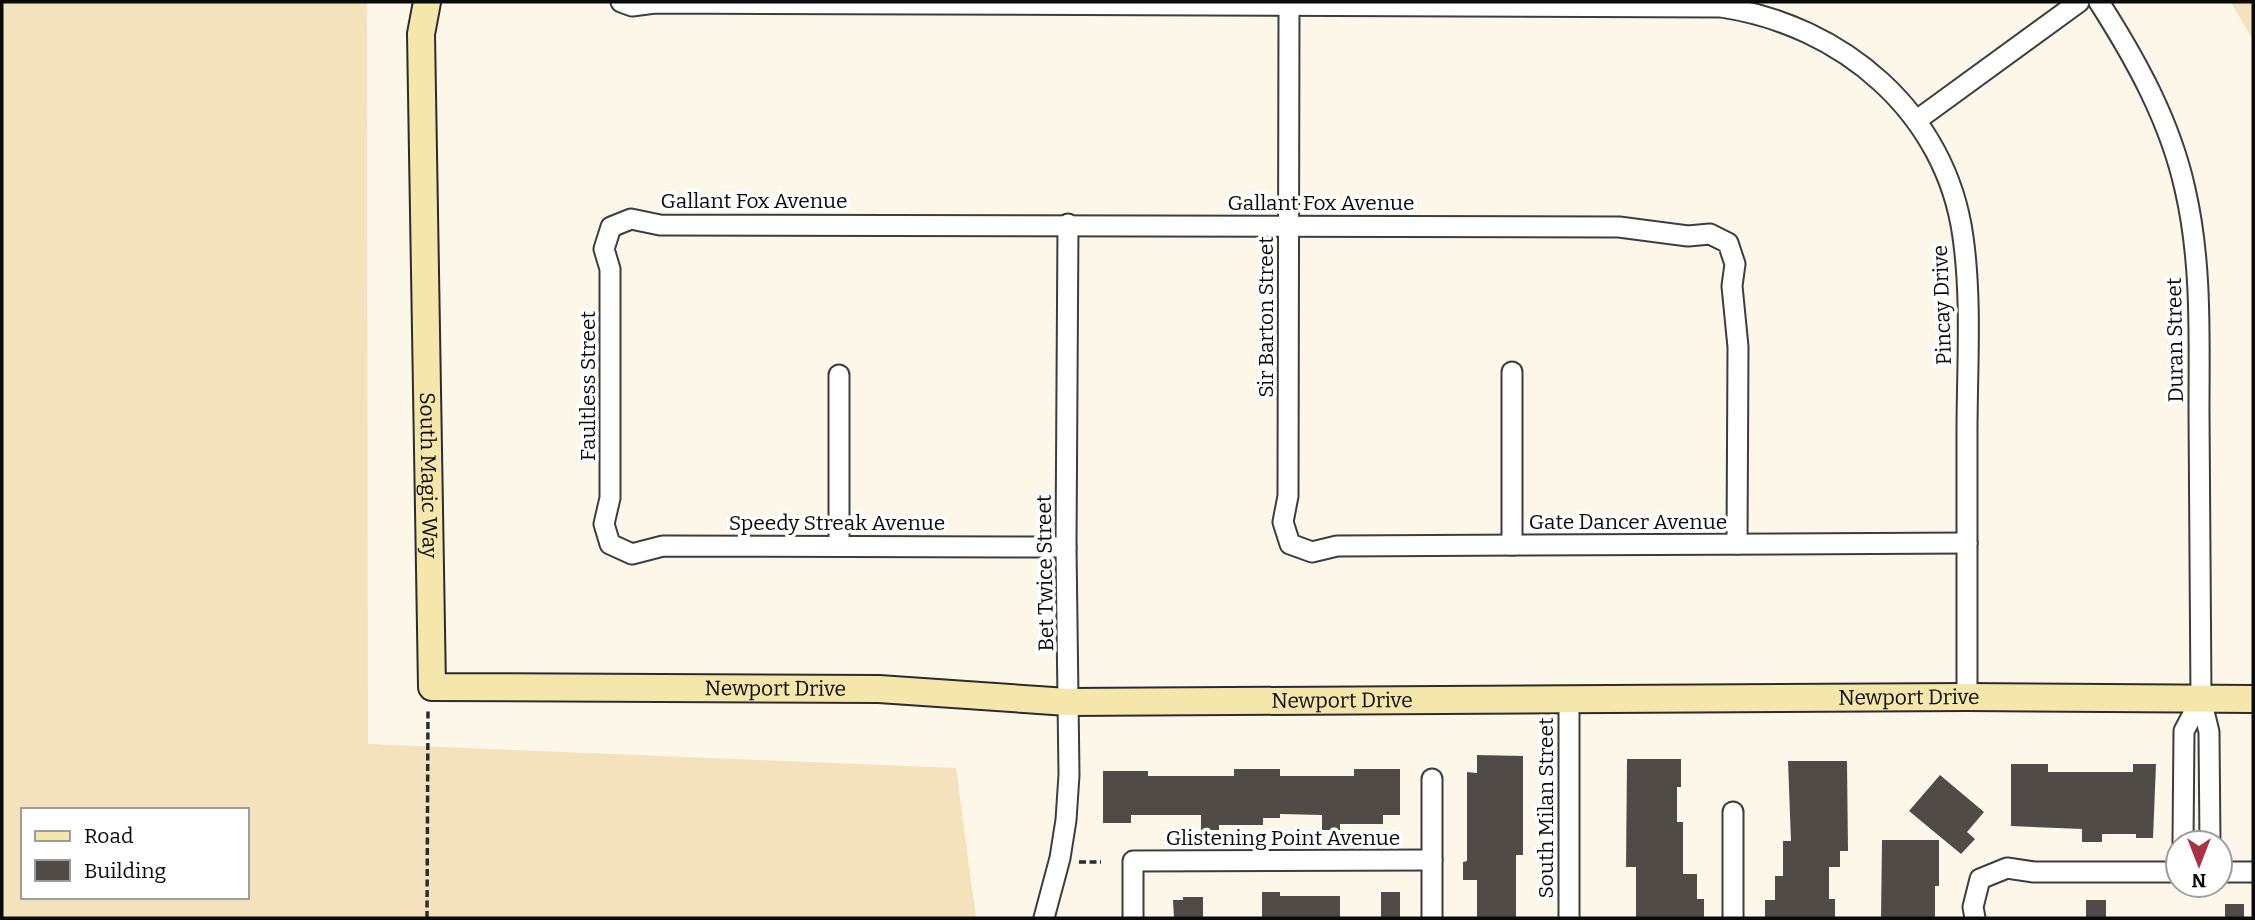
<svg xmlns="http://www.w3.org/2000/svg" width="2255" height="920" font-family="Bitter,serif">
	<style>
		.sand { fill: #f3e2bb; fill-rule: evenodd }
		.building { fill: #514b48 }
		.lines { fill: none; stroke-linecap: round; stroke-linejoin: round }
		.street-casing { stroke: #3d3d3d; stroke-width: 23 }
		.secondary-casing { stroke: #2c2c2c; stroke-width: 30 }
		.path { stroke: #2c2c2c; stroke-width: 3.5; stroke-dasharray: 7 3.5; stroke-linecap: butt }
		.street { stroke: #fff; stroke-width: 19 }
		.secondary { stroke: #f5e7ac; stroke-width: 26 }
		.labels { text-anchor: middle; stroke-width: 7; stroke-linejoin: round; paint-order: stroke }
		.street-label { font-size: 21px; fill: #0a0a0a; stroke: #fff }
	</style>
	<rect width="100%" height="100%" fill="#fdf7ea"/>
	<g class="sand">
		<path d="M2,2H367L368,744L956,768L976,918H2ZM23,810H247V897H23Z"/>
		<polygon points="2231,2 2253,2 2253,40"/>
	</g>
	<g class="building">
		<polygon points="1477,755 1523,756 1523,855 1516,855 1516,918 1477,918 1477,880 1463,880 1463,862 1467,861 1467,772 1477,773"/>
		<polygon points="1627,759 1681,759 1681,787 1677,787 1677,822 1683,822 1683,874 1697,874 1697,899 1704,899 1704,918 1636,918 1636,867 1626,867"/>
		<polygon points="1788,761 1847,761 1848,851 1840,851 1840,867 1829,867 1829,899 1835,899 1835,918 1765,918 1765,900 1775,900 1775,876 1783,876 1783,841 1791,841"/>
		<polygon points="2011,764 2048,764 2048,772 2133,772 2133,764 2156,764 2153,838 2136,838 2136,834 2102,834 2102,842 2082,842 2082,829 2011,826"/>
		<polygon points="1234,769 1280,769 1280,776 1354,776 1354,769 1400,769 1400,815 1383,815 1383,824 1340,824 1340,830 1322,830 1322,815 1280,814 1280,818 1263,818 1263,825 1219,825 1219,830 1201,830 1201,815 1131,815 1131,823 1103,823 1103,771 1148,771 1148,776 1234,776"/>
		<polygon points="1940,775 1984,812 1967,832 1975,839 1961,854 1909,811"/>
		<polygon points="1882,840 1939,840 1939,886 1935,886 1935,918 1881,918"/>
		<polygon points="1262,892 1280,892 1280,896 1340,896 1340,918 1262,918"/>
		<rect x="1381" y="892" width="19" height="26"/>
		<polygon points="1183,897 1203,897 1203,918 1174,918 1173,900 1183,900"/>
		<rect x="2086" y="900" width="20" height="18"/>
		<rect x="2225" y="904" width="19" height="14"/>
	</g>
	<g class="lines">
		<defs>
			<g id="street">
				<path d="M621,2L632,6L655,3L1721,7C1842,25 1946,112 1963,237C1972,301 1967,368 1967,433C1967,521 1967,609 1967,697"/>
				<path d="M2099,2C2136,60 2170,121 2185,189C2202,262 2199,337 2199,412C2200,507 2200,603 2201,699L2209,732L2210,843"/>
				<polyline points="1289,5 1288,496 1283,522 1290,544 1312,552 1337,546 1967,543"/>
				<polyline points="1917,120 2079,2"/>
				<polyline points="1512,545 1512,372"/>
				<polyline points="839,546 839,375"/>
				<polyline points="1066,547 663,546 632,554 610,544 604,524 610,498 610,269 604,249 611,227 631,219 660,225 1619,227 1688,236 1710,234 1728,243 1735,264 1732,286 1738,347 1737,544"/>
				<polyline points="1432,779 1432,918"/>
				<polyline points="2183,843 2184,731 2201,699"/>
				<polyline points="2220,872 2253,872"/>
				<polyline points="1044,918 1060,858 1066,820 1069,775 1066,547 1068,224"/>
				<polyline points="1133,918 1133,861 1432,860"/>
				<polyline points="1569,918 1569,699"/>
				<polyline points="1733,918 1733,812"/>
				<polyline points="1975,918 1973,907 1980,879 2007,868 2034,872 2178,872"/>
			</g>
			<g id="secondary">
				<path id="s1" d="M427,2L421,34L432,687L879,689L1068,702L1967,697L2253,699"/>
			</g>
		</defs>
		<use href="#street" class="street-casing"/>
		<use href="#secondary" class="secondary-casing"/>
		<g class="path">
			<polyline points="1079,862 1101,862"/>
			<polyline points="427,918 428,710"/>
		</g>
		<use href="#street" class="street"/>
		<use href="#secondary" class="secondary"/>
	</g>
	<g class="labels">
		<g class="street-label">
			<text x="754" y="208">Gallant Fox Avenue</text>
			<text x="1321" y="210">Gallant Fox Avenue</text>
			<text transform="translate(1942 305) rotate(-92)" y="7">Pincay Drive</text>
			<text transform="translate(1266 317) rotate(-90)" y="7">Sir Barton Street</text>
			<text transform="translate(2175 340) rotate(-91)" y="7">Duran Street</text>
			<text transform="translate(588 386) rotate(-90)" y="7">Faultless Street</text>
			<text dy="7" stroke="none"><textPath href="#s1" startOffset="474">South Magic Way</textPath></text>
			<text x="1628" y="529">Gate Dancer Avenue</text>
			<text x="837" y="530">Speedy Streak Avenue</text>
			<text transform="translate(1045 573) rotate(-91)" y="7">Bet Twice Street</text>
			<text dy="7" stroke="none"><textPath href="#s1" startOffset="1029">Newport Drive</textPath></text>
			<text dy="7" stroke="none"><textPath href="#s1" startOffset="2163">Newport Drive</textPath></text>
			<text dy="7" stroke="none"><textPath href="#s1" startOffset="1596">Newport Drive</textPath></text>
			<text transform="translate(1546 808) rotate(-90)" y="7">South Milan Street</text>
			<text x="1283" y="845">Glistening Point Avenue</text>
		</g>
	</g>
	<rect width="2255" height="920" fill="none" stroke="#0a0a0a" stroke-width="7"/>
	<rect x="21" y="808" width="228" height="91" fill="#ffffff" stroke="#9d9d9d" stroke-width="2"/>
	<rect x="35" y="831" width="35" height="10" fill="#f5e7ac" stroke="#9d9d9d" stroke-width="2"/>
	<text x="84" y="843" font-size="21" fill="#0a0a0a">Road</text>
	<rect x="35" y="860" width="35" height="21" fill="#514b48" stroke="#9d9d9d" stroke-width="2"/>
	<text x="84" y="878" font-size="21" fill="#0a0a0a">Building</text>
	<g transform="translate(2199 864) rotate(180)"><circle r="33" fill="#ffffff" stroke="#9d9d9d" stroke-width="2"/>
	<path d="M0-5L12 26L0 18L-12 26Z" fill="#a93343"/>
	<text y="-10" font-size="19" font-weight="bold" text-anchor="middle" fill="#0a0a0a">N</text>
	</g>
</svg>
